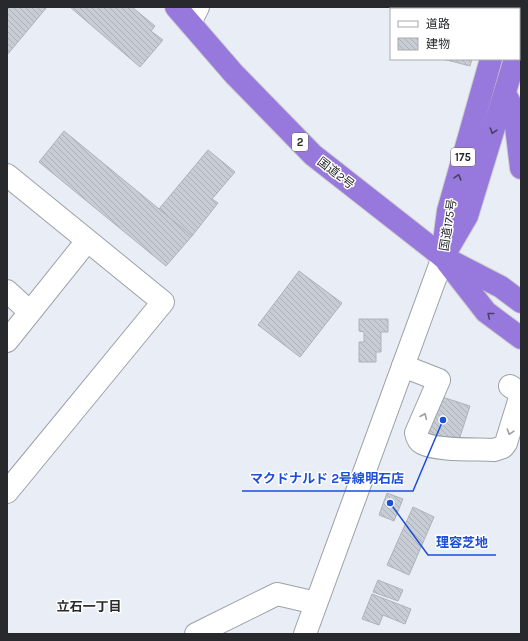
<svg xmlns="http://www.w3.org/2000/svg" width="528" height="641" font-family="Karla,'Noto Sans JP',sans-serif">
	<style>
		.building { fill: url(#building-back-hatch); stroke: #aeb2ba }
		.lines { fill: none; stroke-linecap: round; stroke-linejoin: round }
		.minor-casing { stroke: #9ca1a8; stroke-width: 24 }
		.highway-casing { stroke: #cbcccc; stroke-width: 24 }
		.minor { stroke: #fff; stroke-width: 22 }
		.highway { stroke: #9778dc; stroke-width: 22 }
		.oneway { stroke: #494161 }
		.oneway2 { stroke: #9e9fa0 }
		.labels { text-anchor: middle; stroke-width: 3; stroke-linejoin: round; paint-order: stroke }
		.shield { fill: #fff; stroke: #68696b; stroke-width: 1 }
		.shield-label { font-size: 11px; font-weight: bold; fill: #27292c }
		.street-label { font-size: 12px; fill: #27292c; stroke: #fff }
		.neighbourhood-label { font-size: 13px; font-weight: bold; fill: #27292c; stroke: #fff }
		.leader { fill: none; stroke: #1d4ed8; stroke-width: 1.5 }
		.callout-dot { fill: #1d4ed8; stroke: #fff; stroke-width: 1.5 }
		.callout-label { font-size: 13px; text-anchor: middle; font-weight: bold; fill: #1d4ed8; stroke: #fff; stroke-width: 3; stroke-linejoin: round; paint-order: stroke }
	</style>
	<defs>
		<pattern id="building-back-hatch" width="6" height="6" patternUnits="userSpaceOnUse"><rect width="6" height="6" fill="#c8cdd5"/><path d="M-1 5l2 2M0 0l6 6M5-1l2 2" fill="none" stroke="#acb0b7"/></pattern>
	</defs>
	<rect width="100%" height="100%" fill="#e9eef6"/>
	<g class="building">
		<polygon points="7,7 47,7 7,55"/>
		<polygon points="70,7 132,7 155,26 151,31 163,40 140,67"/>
		<polygon points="457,7 486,7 486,9 456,9"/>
		<polygon points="443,59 472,59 470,66"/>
		<polygon points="64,131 192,236 166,266 39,162"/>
		<polygon points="208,150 235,172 212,199 218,203 192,236 159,209"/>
		<polygon points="299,271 342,303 300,357 258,325"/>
		<polygon points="359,319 388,319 388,332 381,332 381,352 376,352 376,362 359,362 359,342 364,342 364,332 359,331"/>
		<polygon points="436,395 470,406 458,443 424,432"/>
		<polygon points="387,493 403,499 394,521 379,515"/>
		<polygon points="413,507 434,517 409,575 387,565"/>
		<polygon points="378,580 403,590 398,601 373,592"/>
		<polygon points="372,594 411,609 405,624 383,615 379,625 362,619"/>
	</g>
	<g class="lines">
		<defs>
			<g id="minor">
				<polyline points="190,23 198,7"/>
				<polyline points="7,175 163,302 7,492"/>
				<polyline points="7,291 30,312"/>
				<polyline points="7,341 87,241"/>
				<path d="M403,366L439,380L416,433C417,438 418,441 422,443C436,451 477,449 494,450L503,447L506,443L519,401V392L510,386"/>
				<polyline points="196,634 277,594 316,603"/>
				<polyline points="305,634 443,257"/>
			</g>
			<g id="highway">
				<polyline points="176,7 234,74 313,155 443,257 501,287 521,302"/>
				<polyline points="505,9 506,7"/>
				<polyline points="519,44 521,37"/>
				<polyline points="505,94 514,110 521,168"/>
				<polyline points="443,249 448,211 491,59"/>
				<polyline points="443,257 467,216 515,59"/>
				<polyline points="447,262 486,312 521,338"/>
			</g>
		</defs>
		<use href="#minor" class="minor-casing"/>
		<use href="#highway" class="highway-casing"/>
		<use href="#minor" class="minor"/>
		<use href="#highway" class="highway"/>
	</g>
	<defs><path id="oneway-chevron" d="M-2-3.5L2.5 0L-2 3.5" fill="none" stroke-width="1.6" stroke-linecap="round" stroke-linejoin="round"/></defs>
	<g class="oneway">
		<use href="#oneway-chevron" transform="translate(493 131) rotate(107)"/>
		<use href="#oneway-chevron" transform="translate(458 177) rotate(-74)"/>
		<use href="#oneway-chevron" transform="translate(490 315) rotate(-141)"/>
	</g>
	<g class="oneway2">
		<use href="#oneway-chevron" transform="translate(424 416) rotate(-67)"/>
		<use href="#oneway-chevron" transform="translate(510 432) rotate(107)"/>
	</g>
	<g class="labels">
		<g class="shield">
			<rect x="292" y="133" width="16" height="18" rx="3"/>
			<rect x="451" y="148" width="24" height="18" rx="3"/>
		</g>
		<g class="shield-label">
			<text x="300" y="146">2</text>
			<text x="463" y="161">175</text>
		</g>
		<g class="street-label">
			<text transform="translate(336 173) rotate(38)" y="4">国道2号</text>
			<text transform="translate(448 225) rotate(-81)" y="4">国道175号</text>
		</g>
		<g class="neighbourhood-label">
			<text x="89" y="611">立石一丁目</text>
		</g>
	</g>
	<path class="leader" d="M443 420L413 491H242M390 503L428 555H496"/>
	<g class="callout-dot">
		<circle cx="443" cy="420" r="4"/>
		<circle cx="390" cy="503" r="4"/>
	</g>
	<g class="callout-label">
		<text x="327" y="483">マクドナルド 2号線明石店</text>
		<text x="462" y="547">理容芝地</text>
	</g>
	<rect width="528" height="641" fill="none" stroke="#27292c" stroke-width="16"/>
	<rect x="390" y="8" width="130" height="52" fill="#ffffff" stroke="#a9a9ab"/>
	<rect x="398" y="21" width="20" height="6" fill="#ffffff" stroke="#a9a9ab"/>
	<text x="426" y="28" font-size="12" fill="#27292c">道路</text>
	<rect x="398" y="38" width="20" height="12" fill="url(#building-back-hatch)" stroke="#a9a9ab"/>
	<text x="426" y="48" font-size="12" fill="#27292c">建物</text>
</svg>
